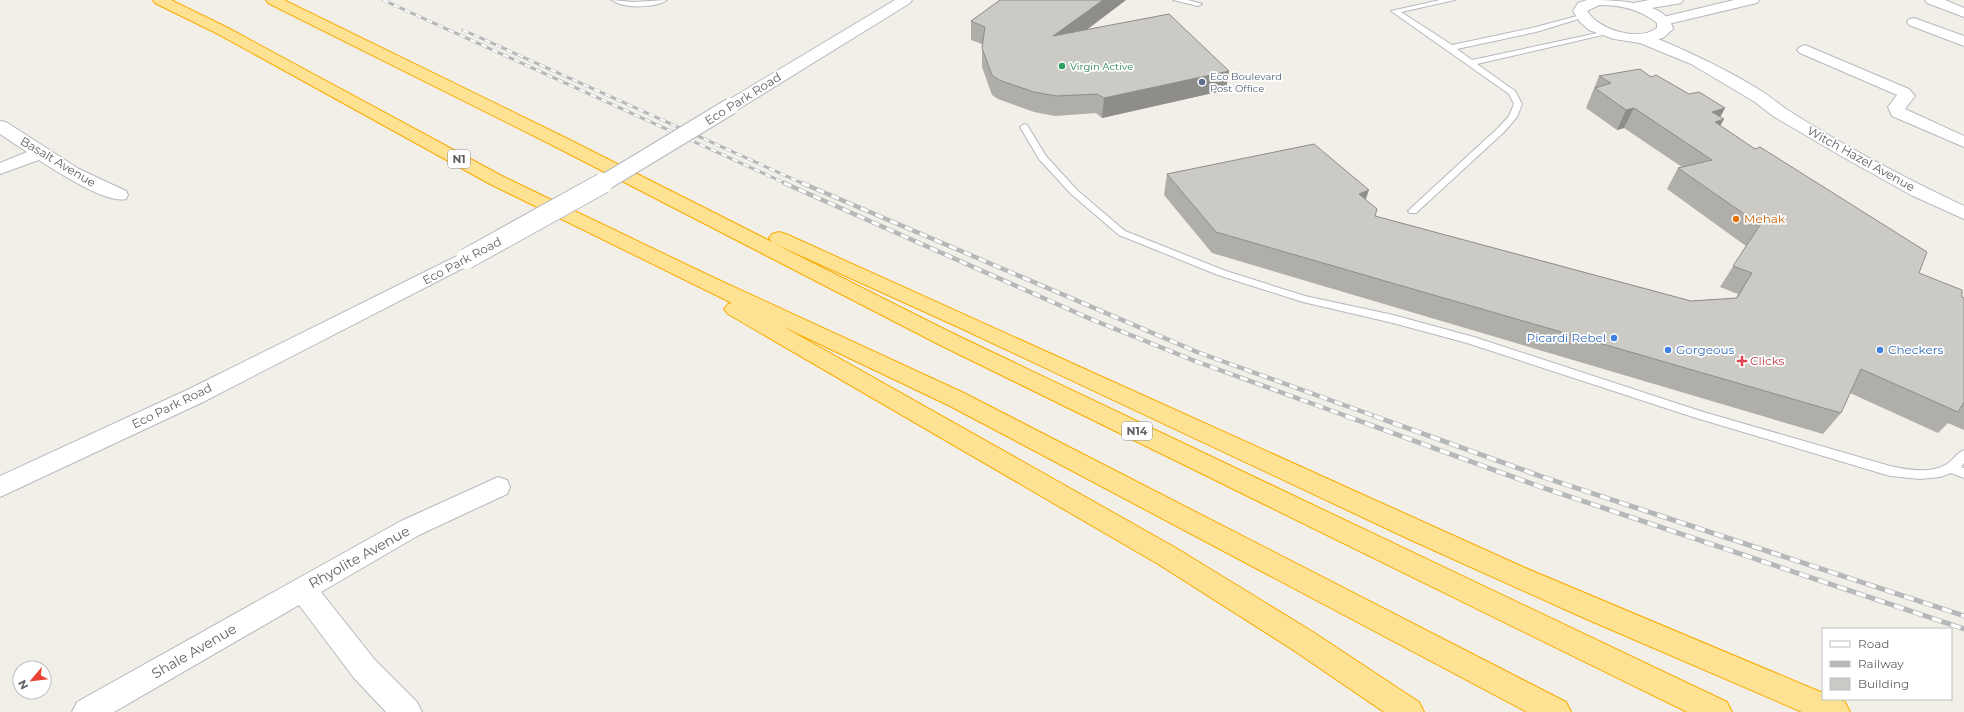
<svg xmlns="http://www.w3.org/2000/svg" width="1964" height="712" font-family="Montserrat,sans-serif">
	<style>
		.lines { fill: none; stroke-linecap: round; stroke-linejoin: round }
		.lane-casing { stroke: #b5b8bc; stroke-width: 2 }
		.street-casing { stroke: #b5b8bc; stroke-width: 2 }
		.secondary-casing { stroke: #b6babf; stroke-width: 2 }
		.highway-casing { stroke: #f9ab00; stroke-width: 2 }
		.lane { fill: #fff; fill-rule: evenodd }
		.street { fill: #fff; fill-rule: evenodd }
		.secondary { fill: #fff; fill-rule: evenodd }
		.highway { fill: #fde293; fill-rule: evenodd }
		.rail-far2-casing { stroke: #b6b7b8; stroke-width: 3 }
		.rail-far1-casing { stroke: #b6b7b8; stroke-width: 4.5 }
		.rail-casing { stroke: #b6b7b8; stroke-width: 5 }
		.rail-far2 { stroke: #fff; stroke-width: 2; stroke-dasharray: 6; stroke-linecap: butt }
		.rail-far1 { stroke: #fff; stroke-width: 3; stroke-dasharray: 8; stroke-linecap: butt }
		.rail { stroke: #fff; stroke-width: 3.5; stroke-dasharray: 10; stroke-linecap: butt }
		.secondary-bridge-far1-casing { stroke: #b6babf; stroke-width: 18; stroke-linecap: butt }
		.secondary-bridge-casing { stroke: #b6babf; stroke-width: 22; stroke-linecap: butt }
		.secondary-bridge-far1 { stroke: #fff; stroke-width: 16 }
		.secondary-bridge { stroke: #fff; stroke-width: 20 }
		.wall { fill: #afaea9 }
		.shaded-wall { fill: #8f8d8a }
		.building { fill: #cccac5; stroke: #8f8d8a }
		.leisure-dot { fill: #2e9e5b; stroke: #fff; stroke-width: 1.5 }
		.service-dot { fill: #5c6f8a; stroke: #fff; stroke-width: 1.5 }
		.food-dot { fill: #e8710a; stroke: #fff; stroke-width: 1.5 }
		.shop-dot { fill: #3f7fe0; stroke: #fff; stroke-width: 1.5 }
		.health-dot { fill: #e0444e; stroke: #fff; stroke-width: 1.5 }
		.labels { text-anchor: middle; stroke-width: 3.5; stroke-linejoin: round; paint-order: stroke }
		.far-leisure-label { font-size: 10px; fill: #27864d; stroke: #fff; text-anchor: start }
		.far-service-label { font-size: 10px; fill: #4e5e75; stroke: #fff; text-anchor: start }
		.shield { fill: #fff; stroke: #8f9295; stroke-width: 1 }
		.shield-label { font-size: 11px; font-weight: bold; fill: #5f6368 }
		.street-label { font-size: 12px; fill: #5f6368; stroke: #fff }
		.food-label { font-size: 12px; fill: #c56008; stroke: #fff; text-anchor: start }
		.shop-label { font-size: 12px; fill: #366cbe; stroke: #fff; text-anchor: start }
		.health-label { font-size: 12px; fill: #be3a42; stroke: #fff; text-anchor: start }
		.near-street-label { font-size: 14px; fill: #5f6368; stroke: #fff }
	</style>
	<rect width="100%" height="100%" fill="#f1efe8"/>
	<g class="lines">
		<defs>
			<g id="lane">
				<path d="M612,0L633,2L667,0C656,8 623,9 612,0Z"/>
				<polygon points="1173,0 1188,0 1202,4 1198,6"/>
				<polygon points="1440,0 1455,0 1401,12 1452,45 1532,28 1581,15 1585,17 1536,32 1457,49 1472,60 1607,31 1611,33 1477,64 1515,91 1522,104 1517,117 1504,132 1416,213 1410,213 1408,211 1410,209 1498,128 1509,116 1514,104 1509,94 1391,11"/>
				<path d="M1024,124L1027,125L1046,156L1077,190L1125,231L1226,271L1305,296L1393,315L1474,337L1700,411L1890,466C1907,470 1931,474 1947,464C1953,460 1957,453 1964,450V463L1961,467L1964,468V478L1951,473L1940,477L1920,479L1890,476L1693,417L1467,343L1393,323L1303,302L1218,275L1119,235L1071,194L1039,159L1020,127Z"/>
			</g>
			<g id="street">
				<polygon points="1649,0 1683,0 1681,3 1676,4 1639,10 1634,9 1632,6 1634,3"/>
				<polygon points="1734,0 1759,0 1757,3 1664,25 1659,24 1657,21 1659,18"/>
				<polygon points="1925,0 1945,0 1964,8 1964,17 1927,3"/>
				<polygon points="1914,18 1964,36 1964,46 1909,25 1907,22 1909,19"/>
				<polygon points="1805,45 1909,89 1915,96 1905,109 1964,136 1964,147 1892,116 1888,107 1897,95 1800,53 1797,50 1800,47"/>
				<path d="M0,121L6,122L79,169L126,191L128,195L126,199C106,204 56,171 39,160L0,174V163L27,152L0,134Z"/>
				<polygon points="498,477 507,480 510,487 507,494 419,535 321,592 375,660 417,702 422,712 386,712 354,678 299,605 114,712 72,712 77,702 401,521"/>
			</g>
			<g id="secondary">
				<polygon points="895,0 912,0 910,3 737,110 731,111 725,110 723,106 725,102"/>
				<path d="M1587,0C1611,0 1668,0 1673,29L1663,38L1658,39C1696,55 1732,72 1766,94C1773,99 1779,104 1786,109C1842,145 1903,177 1964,206V219L1911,195L1841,156L1773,116L1755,102L1691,64L1640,43L1614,39L1589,30L1580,22L1573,11L1578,3ZM1599,5C1621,5 1640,9 1657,23V28C1638,42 1599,30 1587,11Z"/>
				<polygon points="466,253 473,255 476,259 473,263 203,402 0,497 0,476 187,390 459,255"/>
			</g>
			<g id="highway">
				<polygon points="153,0 171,0 228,28 502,176 706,274 964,393 1566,702 1571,712 1527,712 948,405 782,326 1176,548 1313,632 1419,702 1424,712 1384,712 1293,650 1158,564 728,314 724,309 728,304 732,303 490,184 218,34 155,3"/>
				<polygon points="266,0 284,0 566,138 772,242 769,238 772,234 779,232 786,234 1523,567 1823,693 1823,699 1838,699 1845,702 1850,712 1802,712 1584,618 1413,541 956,326 773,243 954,334 1727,702 1732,712 1687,712 938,344 554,146 268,3"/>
			</g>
		</defs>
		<use href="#lane" class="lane-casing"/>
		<use href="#street" class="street-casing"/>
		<use href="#secondary" class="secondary-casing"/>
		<use href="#highway" class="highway-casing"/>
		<use href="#lane" class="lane"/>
		<use href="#street" class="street"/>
		<use href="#secondary" class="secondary"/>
		<use href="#highway" class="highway"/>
		<defs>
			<g id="rail-far2">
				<polyline points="383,0 787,184"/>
				<polyline points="463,30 804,184"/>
			</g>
			<g id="rail-far1">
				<polyline points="784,183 1093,320 1195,361 1349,417"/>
				<polyline points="802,183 1197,352 1377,417"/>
			</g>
			<g id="rail">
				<polyline points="1346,416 1538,486 1964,629"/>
				<polyline points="1374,416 1540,476 1964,616"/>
			</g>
		</defs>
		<use href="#rail-far2" class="rail-far2-casing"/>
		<use href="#rail-far1" class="rail-far1-casing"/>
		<use href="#rail" class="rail-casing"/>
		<use href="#rail-far2" class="rail-far2"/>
		<use href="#rail-far1" class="rail-far1"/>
		<use href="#rail" class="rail"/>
		<defs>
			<polyline id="secondary-bridge-far1" points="602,184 731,106"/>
			<polyline id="secondary-bridge" points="466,259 603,183"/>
		</defs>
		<use href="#secondary-bridge-far1" class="secondary-bridge-far1-casing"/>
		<use href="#secondary-bridge" class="secondary-bridge-casing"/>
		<use href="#secondary-bridge-far1" class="secondary-bridge-far1"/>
		<use href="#secondary-bridge" class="secondary-bridge"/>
	</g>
	<g class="wall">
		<polygon points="1000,0 1126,0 1086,30 1226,90 1102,118 1096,113 1055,116 1034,112 998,99 992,95 982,67 982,44 971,40 971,21"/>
		<polygon points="1599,76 1651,77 1689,94 1725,108 1720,117 1724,119 1720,126 1919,273 1964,298 1964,430 1948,423 1938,433 1850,393 1841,413 1823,434 1212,253 1164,195 1167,174 1366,200 1375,216 1691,301 1736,298 1738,294 1720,287 1746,246 1667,189 1678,168 1682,167 1624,128 1617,130 1586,108"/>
	</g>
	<g class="shaded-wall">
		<polygon points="1103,0 1126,0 1052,56 1053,36"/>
		<polygon points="1229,71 1226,90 1102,118 1104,98"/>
		<polygon points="1634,108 1624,128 1617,130 1626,110"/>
		<polygon points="1725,108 1718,121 1724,119 1713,139 1712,112"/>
		<polygon points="1369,190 1362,210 1359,194"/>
	</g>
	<g class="building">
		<polygon points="1000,0 1103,0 1053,36 1169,14 1229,71 1104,98 1097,94 1056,96 1034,92 999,80 992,75 982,48 985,27 971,21"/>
		<polygon points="1640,69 1651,77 1656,75 1689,94 1699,92 1725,108 1712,112 1724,119 1715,122 1755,149 1760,147 1927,252 1919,273 1962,290 1962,297 1964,298 1964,402 1958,412 1861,369 1841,413 1216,232 1167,174 1314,144 1369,190 1359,194 1377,209 1375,216 1691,301 1737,298 1752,273 1733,266 1760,225 1678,168 1712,160 1634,108 1626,110 1595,88 1611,83 1599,76"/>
	</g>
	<circle class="leisure-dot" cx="1062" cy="66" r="4"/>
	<circle class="service-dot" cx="1202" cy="82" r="4"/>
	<circle class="food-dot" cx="1736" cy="219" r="4"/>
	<g class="shop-dot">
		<circle cx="1614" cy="338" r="4"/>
		<circle cx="1668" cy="350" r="4"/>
		<circle cx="1880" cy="350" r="4"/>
	</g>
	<path class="health-dot" d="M1740 355h4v4h4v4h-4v4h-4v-4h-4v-4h4z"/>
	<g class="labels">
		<g class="far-leisure-label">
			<text x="1070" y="70">Virgin Active</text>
		</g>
		<g class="far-service-label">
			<text x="1210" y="80">Eco Boulevard<tspan x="1210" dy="12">Post Office</tspan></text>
		</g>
		<g class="shield">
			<rect x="448" y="150" width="22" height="18" rx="3"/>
			<rect x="1122" y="422" width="30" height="18" rx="3"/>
		</g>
		<g class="shield-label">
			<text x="459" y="163">N1</text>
			<text x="1137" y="435">N14</text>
		</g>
		<g class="street-label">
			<text transform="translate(743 99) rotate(-32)" y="4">Eco Park Road</text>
			<text transform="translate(1861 159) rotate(29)" y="4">Witch Hazel Avenue</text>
			<text transform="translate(58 162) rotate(31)" y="4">Basalt Avenue</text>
			<text transform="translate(462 261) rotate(-28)" y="4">Eco Park Road</text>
			<text transform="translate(172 406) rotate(-26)" y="4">Eco Park Road</text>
		</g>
		<g class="food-label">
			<text x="1744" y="223">Mehak</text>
		</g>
		<g class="shop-label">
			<text x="1606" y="342" text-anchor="end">Picardi Rebel</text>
			<text x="1676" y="354">Gorgeous</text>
			<text x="1888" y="354">Checkers</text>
		</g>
		<g class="health-label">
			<text x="1750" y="365">Clicks</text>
		</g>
		<g class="near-street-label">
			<text transform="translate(359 557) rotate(-29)" y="5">Rhyolite Avenue</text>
			<text transform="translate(194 651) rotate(-30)" y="5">Shale Avenue</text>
		</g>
	</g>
	<rect x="1822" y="628" width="130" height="72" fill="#ffffff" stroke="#bfc1c3"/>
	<rect x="1830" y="641" width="20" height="6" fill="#ffffff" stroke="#bfc1c3"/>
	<text x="1858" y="648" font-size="12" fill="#5f6368">Road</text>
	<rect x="1830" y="661" width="20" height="6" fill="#b6b7b8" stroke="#bfc1c3"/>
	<text x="1858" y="668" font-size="12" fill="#5f6368">Railway</text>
	<rect x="1830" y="678" width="20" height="12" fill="#cccac5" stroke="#bfc1c3"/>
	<text x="1858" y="688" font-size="12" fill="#5f6368">Building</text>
	<g transform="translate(32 680) rotate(242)"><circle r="19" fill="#ffffff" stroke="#bfc1c3"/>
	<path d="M0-3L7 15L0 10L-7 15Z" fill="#ea4335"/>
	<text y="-6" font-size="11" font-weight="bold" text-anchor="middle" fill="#5f6368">N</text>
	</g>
</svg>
